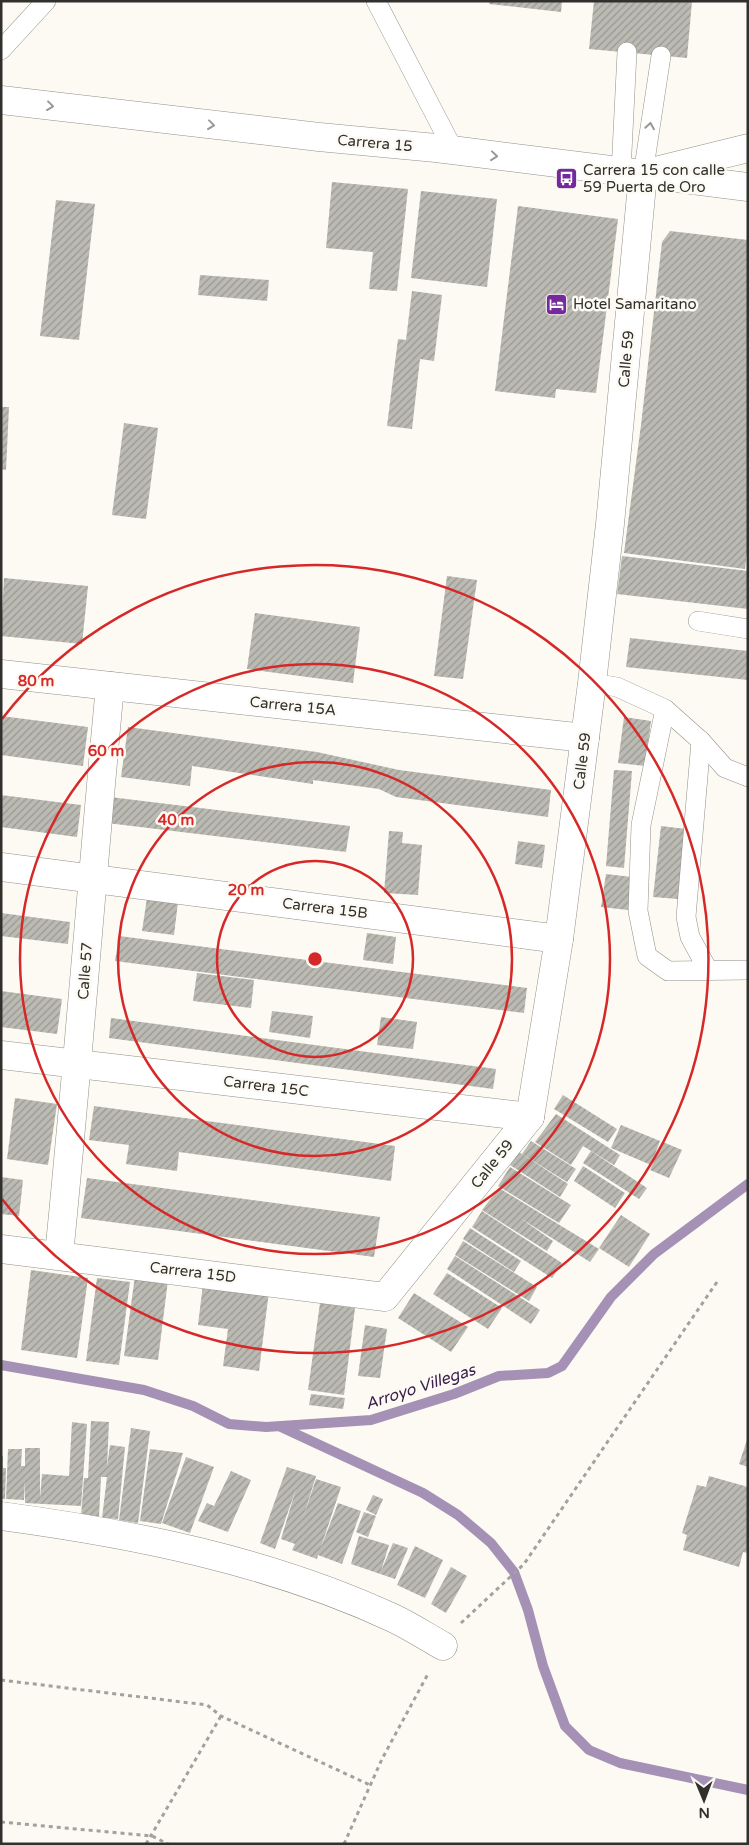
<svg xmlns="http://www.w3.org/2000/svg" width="749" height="1845" font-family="'Varela Round',sans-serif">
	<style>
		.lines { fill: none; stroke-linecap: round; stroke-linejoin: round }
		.stream { stroke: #a591b5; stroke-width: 10 }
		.building { fill: url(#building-hatch) }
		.lane-casing { stroke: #919089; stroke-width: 20 }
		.street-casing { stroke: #919089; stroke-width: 29 }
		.secondary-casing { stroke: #919089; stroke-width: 29 }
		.path { stroke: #a3a19c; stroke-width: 3; stroke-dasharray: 4 4; stroke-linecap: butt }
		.lane { stroke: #fff; stroke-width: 19 }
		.street { stroke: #fff; stroke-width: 28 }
		.secondary { stroke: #fff; stroke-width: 28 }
		.oneway { stroke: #989896 }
		.ring { fill: none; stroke: #d62828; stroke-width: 2.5 }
		.labels { text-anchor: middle; stroke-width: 5; stroke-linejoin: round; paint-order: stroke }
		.street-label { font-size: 15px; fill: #31302d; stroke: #fcfaf3 }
		.poi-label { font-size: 15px; fill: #31302d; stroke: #fcfaf3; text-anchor: start }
		.water-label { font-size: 16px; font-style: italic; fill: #3c204e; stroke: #fcfaf3 }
		.centre { fill: #d62828; stroke: #fcfaf3; stroke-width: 2.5 }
		.ring-label { font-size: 15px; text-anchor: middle; font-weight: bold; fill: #d62828; stroke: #fcfaf3; stroke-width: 5; stroke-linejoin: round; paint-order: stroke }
	</style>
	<defs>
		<pattern id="building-hatch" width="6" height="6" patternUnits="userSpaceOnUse" patternTransform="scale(1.25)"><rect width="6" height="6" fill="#bbbab3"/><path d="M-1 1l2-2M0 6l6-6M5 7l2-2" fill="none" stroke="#999892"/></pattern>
	</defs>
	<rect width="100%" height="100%" fill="#fcfaf3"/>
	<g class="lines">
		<g class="stream">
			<polyline points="1,1365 144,1390 193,1406 229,1424 266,1427 371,1420 454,1394 499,1376 548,1373 562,1366 611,1297 654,1254 748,1184"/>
			<polyline points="281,1427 423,1493 458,1515 491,1543 514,1572 528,1610 543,1666 565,1726 589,1750 620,1763 748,1790"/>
		</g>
	</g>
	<g class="building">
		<polygon points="490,1 562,1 561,12 489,4"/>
		<polygon points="594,1 692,1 687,58 589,49"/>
		<polygon points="332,182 408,189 397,291 369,289 373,252 326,248"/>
		<polygon points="421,191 497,199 487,287 411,278"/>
		<polygon points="56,200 95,204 79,340 40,336"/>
		<polygon points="518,206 618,219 596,393 556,389 555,398 495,391"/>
		<polygon points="670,231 748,240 748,545 745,569 624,553 641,425 662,242"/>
		<polygon points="200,275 269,280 267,301 198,295"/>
		<polygon points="412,291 442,295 434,361 420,359 412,429 387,426 398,339 406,340"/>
		<polygon points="1,407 9,407 6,470 1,469"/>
		<polygon points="124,423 158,428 146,519 112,515"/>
		<polygon points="622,556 748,571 748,609 617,594"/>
		<polygon points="447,576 477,580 463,679 434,676"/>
		<polygon points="4,578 88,586 82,644 1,636"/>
		<polygon points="255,613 360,627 353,683 247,669"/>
		<polygon points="630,638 748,651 748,680 626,667"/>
		<polygon points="1,716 88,727 83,766 1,755"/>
		<polygon points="624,717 651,721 645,766 618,763"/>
		<polygon points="128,727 317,752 399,770 551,790 548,817 396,797 379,789 313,780 313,784 192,766 190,786 121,777"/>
		<polygon points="614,770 632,771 624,868 606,866"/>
		<polygon points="1,795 81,805 77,837 1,827"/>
		<polygon points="110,797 350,826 346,852 107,823"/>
		<polygon points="661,826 686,829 678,899 653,897"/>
		<polygon points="389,831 403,832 402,843 422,845 418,895 384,893"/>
		<polygon points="518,841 545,845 542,868 515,864"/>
		<polygon points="606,874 632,877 628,910 601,907"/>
		<polygon points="147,898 178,902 174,935 142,931"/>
		<polygon points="1,913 70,922 68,944 1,936"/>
		<polygon points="367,933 396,937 393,964 363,960"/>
		<polygon points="119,936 527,988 524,1013 115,961"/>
		<polygon points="197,973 254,980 251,1008 193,1001"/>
		<polygon points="1,991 62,999 57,1034 1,1027"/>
		<polygon points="272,1011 313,1016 310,1038 269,1032"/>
		<polygon points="381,1017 417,1022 413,1049 377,1045"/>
		<polygon points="111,1018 496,1069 493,1089 109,1038"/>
		<polygon points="563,1095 617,1129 608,1142 554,1109"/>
		<polygon points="15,1098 57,1104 48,1165 7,1159"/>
		<polygon points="94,1106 395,1146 391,1181 179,1152 177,1171 126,1164 129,1145 89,1140"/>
		<polygon points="556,1114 620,1155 614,1165 583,1146 571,1165 535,1142"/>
		<polygon points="621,1125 660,1141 651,1165 611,1148"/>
		<polygon points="531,1141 576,1169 567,1182 522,1154"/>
		<polygon points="663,1142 682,1150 669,1178 650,1170"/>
		<polygon points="591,1151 647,1188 639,1199 583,1163"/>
		<polygon points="519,1152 568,1184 560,1197 510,1165"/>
		<polygon points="583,1166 625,1193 615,1208 574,1181"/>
		<polygon points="510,1167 571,1205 559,1223 498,1186"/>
		<polygon points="1,1177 23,1180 19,1216 1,1214"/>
		<polygon points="87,1178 380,1217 374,1257 81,1218"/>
		<polygon points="499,1188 599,1249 590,1262 520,1218 553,1241 547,1251 482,1210"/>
		<polygon points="482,1211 562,1263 552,1278 472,1227"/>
		<polygon points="621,1215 650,1234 629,1267 599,1248"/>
		<polygon points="470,1228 521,1261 514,1272 463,1239"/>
		<polygon points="463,1241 537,1287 529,1301 455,1255"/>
		<polygon points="455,1256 540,1310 531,1324 447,1269"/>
		<polygon points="31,1270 88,1278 77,1358 21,1350"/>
		<polygon points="447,1273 502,1308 488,1329 433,1294"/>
		<polygon points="135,1276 168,1280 158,1360 124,1356"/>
		<polygon points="97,1278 130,1282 119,1365 86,1361"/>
		<polygon points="203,1284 269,1291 259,1371 223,1366 228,1329 198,1325"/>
		<polygon points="414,1293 468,1327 451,1352 398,1318"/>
		<polygon points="320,1303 355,1308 344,1395 308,1390"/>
		<polygon points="365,1325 387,1329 380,1378 358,1376"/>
		<polygon points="311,1394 345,1398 343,1409 309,1405"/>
		<polygon points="91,1421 109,1422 107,1467 110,1445 125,1447 118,1519 102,1518 107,1477 101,1477 99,1517 81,1516 84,1478 88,1478"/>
		<polygon points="72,1422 87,1424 81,1506 25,1503 25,1480 24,1500 6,1499 8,1449 22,1449 21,1466 25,1466 25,1448 40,1448 40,1499 42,1474 69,1476"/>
		<polygon points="131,1428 150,1431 138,1523 119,1520"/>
		<polygon points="748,1437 748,1467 739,1464"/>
		<polygon points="150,1449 183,1453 161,1524 140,1521"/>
		<polygon points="1,1456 3,1456 3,1468 6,1468 5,1499 1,1499"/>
		<polygon points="186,1457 214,1467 190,1533 162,1523"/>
		<polygon points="287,1467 316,1476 303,1518 316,1479 341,1487 320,1550 338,1503 361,1511 342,1564 318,1555 317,1559 292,1550 295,1544 281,1539 296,1489 275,1549 260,1543"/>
		<polygon points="231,1471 251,1480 228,1532 198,1521 207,1503 214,1506"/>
		<polygon points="709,1476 748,1487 748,1553 743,1552 739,1567 683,1550 687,1535 682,1533 697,1485 706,1487"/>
		<polygon points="373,1495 383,1499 376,1515 366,1510"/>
		<polygon points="364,1512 376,1516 368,1537 356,1532"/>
		<polygon points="359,1536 389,1545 381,1571 393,1543 408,1548 395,1579 351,1564"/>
		<polygon points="415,1546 443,1560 425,1598 397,1585"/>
		<polygon points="451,1567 467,1576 446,1613 431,1604"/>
	</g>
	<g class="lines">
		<defs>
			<g id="lane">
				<polyline points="376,1 454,151"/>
				<polyline points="1,50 46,1"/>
				<polyline points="621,172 627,52"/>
				<polyline points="643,174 661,56"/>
				<polyline points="698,621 748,629"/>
				<polyline points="592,683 617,687 665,709 701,741 725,768 748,777"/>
				<polyline points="665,709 641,825 638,911 647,956 668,971 748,970"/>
				<polyline points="701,741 686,917 690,937 708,970"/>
			</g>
			<g id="street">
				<polyline points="1,674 585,738"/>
				<polyline points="1,867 559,939"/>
				<polyline points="1,1055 530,1117"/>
				<polyline points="1,1249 385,1297 530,1117 559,939 592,683 610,524 643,174"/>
				<path d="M59,1255C78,1066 92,876 110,686"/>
				<path d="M1,1516C135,1534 270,1561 393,1618C410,1626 427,1637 443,1646"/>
			</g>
			<g id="secondary">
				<polyline points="1,100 319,137 436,148 748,187"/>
				<polyline points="659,170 748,148"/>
			</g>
		</defs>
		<use href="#lane" class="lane-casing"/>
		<use href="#street" class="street-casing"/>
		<use href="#secondary" class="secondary-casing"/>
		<g class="path">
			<polyline points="461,1623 524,1564 719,1279"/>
			<polyline points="1,1680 207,1705 221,1716 370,1785"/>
			<polyline points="1,1822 152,1836 168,1844"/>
			<polyline points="146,1844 221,1716"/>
			<polyline points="344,1844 382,1759 429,1672"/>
		</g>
		<use href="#lane" class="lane"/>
		<use href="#street" class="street"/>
		<use href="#secondary" class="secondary"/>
	</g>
	<defs><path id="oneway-chevron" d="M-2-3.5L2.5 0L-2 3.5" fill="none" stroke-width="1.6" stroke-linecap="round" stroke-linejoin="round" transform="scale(1.25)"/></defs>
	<g class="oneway">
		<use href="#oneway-chevron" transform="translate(50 106) rotate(7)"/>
		<use href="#oneway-chevron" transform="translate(211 125) rotate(7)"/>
		<use href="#oneway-chevron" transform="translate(650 126) rotate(-81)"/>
		<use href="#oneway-chevron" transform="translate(494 156) rotate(6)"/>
	</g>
	<g class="ring">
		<circle cx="315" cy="959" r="98"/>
		<circle cx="315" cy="959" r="197"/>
		<circle cx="315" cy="959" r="295"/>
		<path d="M2 719A394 394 0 1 1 2 1199"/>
	</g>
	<defs>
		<symbol id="bus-square" viewBox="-11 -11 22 22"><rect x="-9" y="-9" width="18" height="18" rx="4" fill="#742a9d" stroke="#fcfaf3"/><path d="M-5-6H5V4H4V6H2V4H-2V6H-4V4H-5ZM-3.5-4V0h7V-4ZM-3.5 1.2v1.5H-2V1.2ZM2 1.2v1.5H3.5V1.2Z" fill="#fff"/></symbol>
		<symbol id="hotel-square" viewBox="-11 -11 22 22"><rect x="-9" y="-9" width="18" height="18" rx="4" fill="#742a9d" stroke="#fcfaf3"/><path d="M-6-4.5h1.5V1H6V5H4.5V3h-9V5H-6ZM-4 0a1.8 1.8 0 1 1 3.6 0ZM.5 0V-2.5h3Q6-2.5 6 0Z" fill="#fff"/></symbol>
	</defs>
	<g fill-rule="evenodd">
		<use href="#bus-square" x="554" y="166" width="25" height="25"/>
		<use href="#hotel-square" x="544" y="292" width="25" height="25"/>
	</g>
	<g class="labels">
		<g class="street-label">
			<text transform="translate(375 143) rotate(5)" y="5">Carrera 15</text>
			<text transform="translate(626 359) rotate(-85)" y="5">Calle 59</text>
			<text transform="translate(293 706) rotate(6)" y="5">Carrera 15A</text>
			<text transform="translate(582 761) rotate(-83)" y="5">Calle 59</text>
			<text transform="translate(325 908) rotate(7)" y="5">Carrera 15B</text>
			<text transform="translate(85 971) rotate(-86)" y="5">Calle 57</text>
			<text transform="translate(266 1086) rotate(7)" y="5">Carrera 15C</text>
			<text transform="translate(492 1164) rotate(-51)" y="5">Calle 59</text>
			<text transform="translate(193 1272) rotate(7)" y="5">Carrera 15D</text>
		</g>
		<g class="poi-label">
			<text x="583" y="175">Carrera 15 con calle<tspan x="583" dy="17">59 Puerta de Oro</tspan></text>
			<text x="573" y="309">Hotel Samaritano</text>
		</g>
		<g class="water-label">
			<text transform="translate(420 1386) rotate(-18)" y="6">Arroyo Villegas</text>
		</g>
	</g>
	<circle cx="315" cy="959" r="8" class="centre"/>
	<g class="ring-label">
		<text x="36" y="686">80 m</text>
		<text x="106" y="756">60 m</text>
		<text x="176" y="825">40 m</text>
		<text x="246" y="895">20 m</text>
	</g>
	<rect width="749" height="1845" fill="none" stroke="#31302d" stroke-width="5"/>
	<g transform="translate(704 1800) rotate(179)" stroke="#fcfaf3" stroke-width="4" paint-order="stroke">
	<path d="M0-4L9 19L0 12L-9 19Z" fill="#31302d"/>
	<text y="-8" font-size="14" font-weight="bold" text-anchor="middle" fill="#31302d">N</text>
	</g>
</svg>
